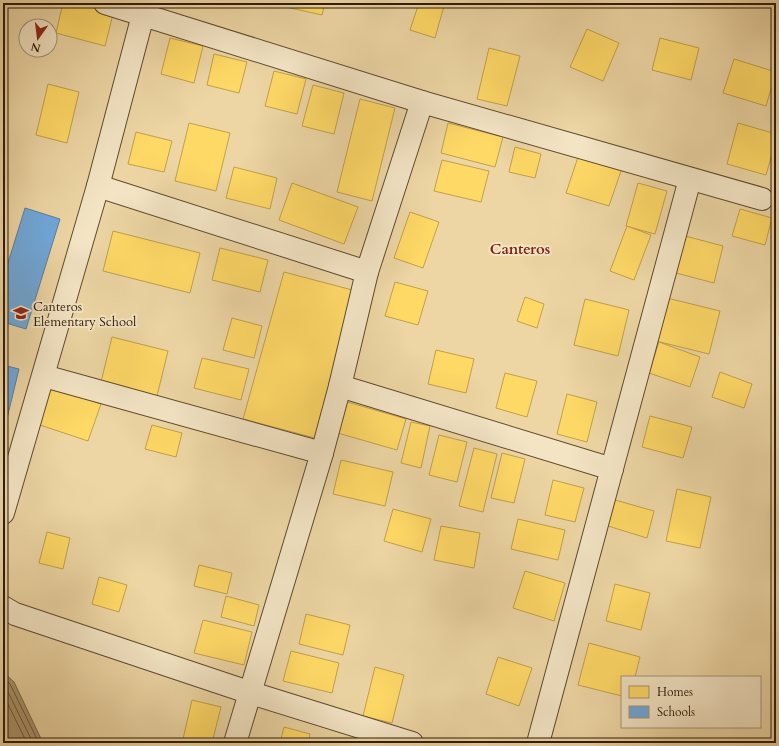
<svg xmlns="http://www.w3.org/2000/svg" width="779" height="746" font-family="Cardo,serif">
	<style>
		.water { fill: #ac966f; stroke: #7a6545 }
		.homes { fill: #ffd966; stroke: #c1a04a }
		.schools { fill: #6fa8dc; stroke: #5c7e9c }
		.lines { fill: none; stroke-linecap: round; stroke-linejoin: round }
		.shore { stroke: #6e583b; stroke-width: 1 }
		.minor-casing { stroke: #5e4a2e; stroke-width: 24 }
		.minor { stroke: #f3e4c4; stroke-width: 22 }
		.labels { text-anchor: middle; stroke-width: 4; stroke-linejoin: round; paint-order: stroke }
		.poi-label { font-size: 13px; fill: #2f1b07; stroke: #f3e4c4; text-anchor: start }
		.quarter-label { font-size: 15px; font-weight: bold; fill: #7a1f14; stroke: #f3e4c4 }
	</style>
	<rect width="100%" height="100%" fill="#edd6a4"/>
	<filter id="stains"><feTurbulence type="fractalNoise" baseFrequency=".005" numOctaves="4"/><feColorMatrix values="0 0 0 0 .2 0 0 0 0 .09 0 0 0 0 .02 0 0 0 .5 -.17"/></filter>
	<radialGradient id="worn" r=".72"><stop offset=".6" stop-color="#630" stop-opacity="0"/><stop offset="1" stop-color="#630" stop-opacity=".3"/></radialGradient>
	<polygon class="water" points="3,672 14,682 43,743 3,743"/>
	<g class="homes">
		<polygon points="63,3 102,3 115,6 105,46 56,33"/>
		<polygon points="268,3 325,3 322,15"/>
		<polygon points="419,3 436,3 444,6 435,38 410,30"/>
		<polygon points="587,29 619,43 603,81 570,67"/>
		<polygon points="170,38 203,46 194,83 161,74"/>
		<polygon points="660,38 699,48 691,80 652,70"/>
		<polygon points="489,48 520,56 507,106 477,99"/>
		<polygon points="214,54 247,62 239,93 207,85"/>
		<polygon points="734,59 776,72 766,106 723,93"/>
		<polygon points="274,71 306,79 297,114 265,106"/>
		<polygon points="48,84 79,92 67,143 36,135"/>
		<polygon points="313,85 344,93 334,134 302,126"/>
		<polygon points="360,99 395,108 372,201 337,192"/>
		<polygon points="189,123 230,133 216,191 175,181"/>
		<polygon points="448,123 503,137 495,167 441,153"/>
		<polygon points="738,123 776,134 776,140 766,175 727,164"/>
		<polygon points="136,132 172,141 164,172 128,164"/>
		<polygon points="515,147 541,154 535,178 509,172"/>
		<polygon points="579,154 622,168 609,206 566,193"/>
		<polygon points="442,160 489,171 481,202 434,191"/>
		<polygon points="234,167 277,178 270,209 226,198"/>
		<polygon points="292,183 358,207 344,244 279,220"/>
		<polygon points="638,183 667,191 655,234 626,226"/>
		<polygon points="740,209 772,218 765,245 732,236"/>
		<polygon points="410,212 439,222 423,268 394,258"/>
		<polygon points="627,226 651,235 634,280 610,271"/>
		<polygon points="113,231 200,253 190,293 103,271"/>
		<polygon points="685,236 723,246 714,283 676,273"/>
		<polygon points="220,248 268,260 260,292 212,280"/>
		<polygon points="284,272 356,291 315,438 243,419"/>
		<polygon points="395,282 428,291 418,325 385,316"/>
		<polygon points="525,297 544,304 537,328 517,321"/>
		<polygon points="667,298 720,311 709,354 656,341"/>
		<polygon points="585,299 629,310 618,356 574,345"/>
		<polygon points="232,318 262,326 254,358 223,350"/>
		<polygon points="112,337 168,351 157,396 101,382"/>
		<polygon points="659,342 700,357 690,387 649,373"/>
		<polygon points="436,350 474,359 466,393 428,384"/>
		<polygon points="202,358 249,369 241,400 194,388"/>
		<polygon points="720,372 752,384 744,408 712,397"/>
		<polygon points="505,373 537,381 527,417 496,408"/>
		<polygon points="44,384 101,404 88,441 31,422"/>
		<polygon points="567,394 597,402 587,442 557,434"/>
		<polygon points="344,401 406,419 397,450 334,432"/>
		<polygon points="650,416 692,427 683,458 642,447"/>
		<polygon points="411,422 430,426 421,468 401,463"/>
		<polygon points="152,425 182,433 176,457 145,449"/>
		<polygon points="439,435 467,442 457,482 429,475"/>
		<polygon points="474,448 497,454 483,512 459,506"/>
		<polygon points="502,453 525,459 514,503 491,498"/>
		<polygon points="341,460 393,472 385,506 333,494"/>
		<polygon points="553,480 584,488 575,522 545,515"/>
		<polygon points="677,489 711,497 700,548 666,541"/>
		<polygon points="615,500 654,511 647,538 608,526"/>
		<polygon points="393,509 431,519 422,552 384,541"/>
		<polygon points="518,519 565,530 558,560 511,549"/>
		<polygon points="441,526 480,533 474,568 434,560"/>
		<polygon points="47,532 70,538 63,569 39,563"/>
		<polygon points="199,565 232,573 227,594 194,586"/>
		<polygon points="525,571 565,583 554,621 513,608"/>
		<polygon points="99,577 127,585 119,612 92,604"/>
		<polygon points="615,584 650,593 641,630 606,621"/>
		<polygon points="226,596 259,605 254,626 221,617"/>
		<polygon points="306,614 350,625 343,655 299,644"/>
		<polygon points="203,620 252,632 244,665 194,653"/>
		<polygon points="589,643 640,657 635,677 622,677 622,696 578,685"/>
		<polygon points="291,651 339,663 332,693 283,681"/>
		<polygon points="498,657 532,668 519,706 486,694"/>
		<polygon points="375,667 404,675 392,723 363,716"/>
		<polygon points="192,700 221,707 212,743 197,743 183,739"/>
		<polygon points="284,727 310,734 308,743 280,743"/>
		<polygon points="492,738 509,743 491,743"/>
	</g>
	<g class="schools">
		<polygon points="25,208 60,219 26,329 3,322 3,279"/>
		<polygon points="3,365 19,369 3,435"/>
	</g>
	<g class="lines">
		<g class="shore">
			<polyline points="3,677 10,684 39,743"/>
			<polyline points="3,684 6,688 33,743"/>
			<polyline points="3,694 27,743"/>
		</g>
		<defs>
			<g id="minor">
				<polyline points="105,3 422,102 762,199"/>
				<polyline points="98,186 367,272"/>
				<polyline points="44,376 322,453"/>
				<polyline points="340,386 612,469"/>
				<polyline points="3,513 98,186 143,15"/>
				<polyline points="3,607 15,614 251,693 412,743"/>
				<polyline points="235,743 322,453 340,386 367,272 422,102"/>
				<polyline points="538,743 690,179"/>
			</g>
		</defs>
		<use href="#minor" class="minor-casing"/>
		<use href="#minor" class="minor"/>
	</g>
	<defs>
		<symbol id="school-bare" viewBox="-9 -9 18 18"><path d="M0-5L7-2L0 1L-7-2ZM-4 1L0 2.5L4 1V4Q0 6-4 4Z" fill="#8f2418" stroke="#f3e4c4" stroke-width="2.5" paint-order="stroke"/></symbol>
	</defs>
	<g fill-rule="evenodd">
		<use href="#school-bare" x="10" y="302" width="22" height="22"/>
	</g>
	<g class="labels">
		<g class="poi-label">
			<text x="33" y="311">Canteros<tspan x="33" dy="15">Elementary School</tspan></text>
		</g>
		<g class="quarter-label">
			<text x="520" y="254">Canteros</text>
		</g>
	</g>
	<rect width="779" height="746" fill="none" stroke="#edd6a4" stroke-width="16"/>
	<rect x="4" y="4" width="771" height="738" fill="none" stroke="#2f1b07" stroke-width="2"/>
	<rect x="8" y="8" width="763" height="730" fill="none" stroke="#2f1b07"/>
	<rect x="621" y="676" width="140" height="52" fill="#f3e4c4" stroke="#a59478"/>
	<rect x="629" y="686" width="20" height="12" fill="#ffd966" stroke="#a59478"/>
	<text x="657" y="696" font-size="12" fill="#2f1b07">Homes</text>
	<rect x="629" y="706" width="20" height="12" fill="#6fa8dc" stroke="#a59478"/>
	<text x="657" y="716" font-size="12" fill="#2f1b07">Schools</text>
	<g transform="translate(38 38) rotate(194)"><circle r="19" fill="#f3e4c4" stroke="#a59478"/>
	<path d="M0-3L7 15L0 10L-7 15Z" fill="#8f2418"/>
	<text y="-6" font-size="11" font-weight="bold" text-anchor="middle" fill="#2f1b07">N</text>
	</g>
	<rect width="100%" height="100%" filter="url(#stains)"/>
	<rect width="100%" height="100%" fill="url(#worn)"/>
</svg>
